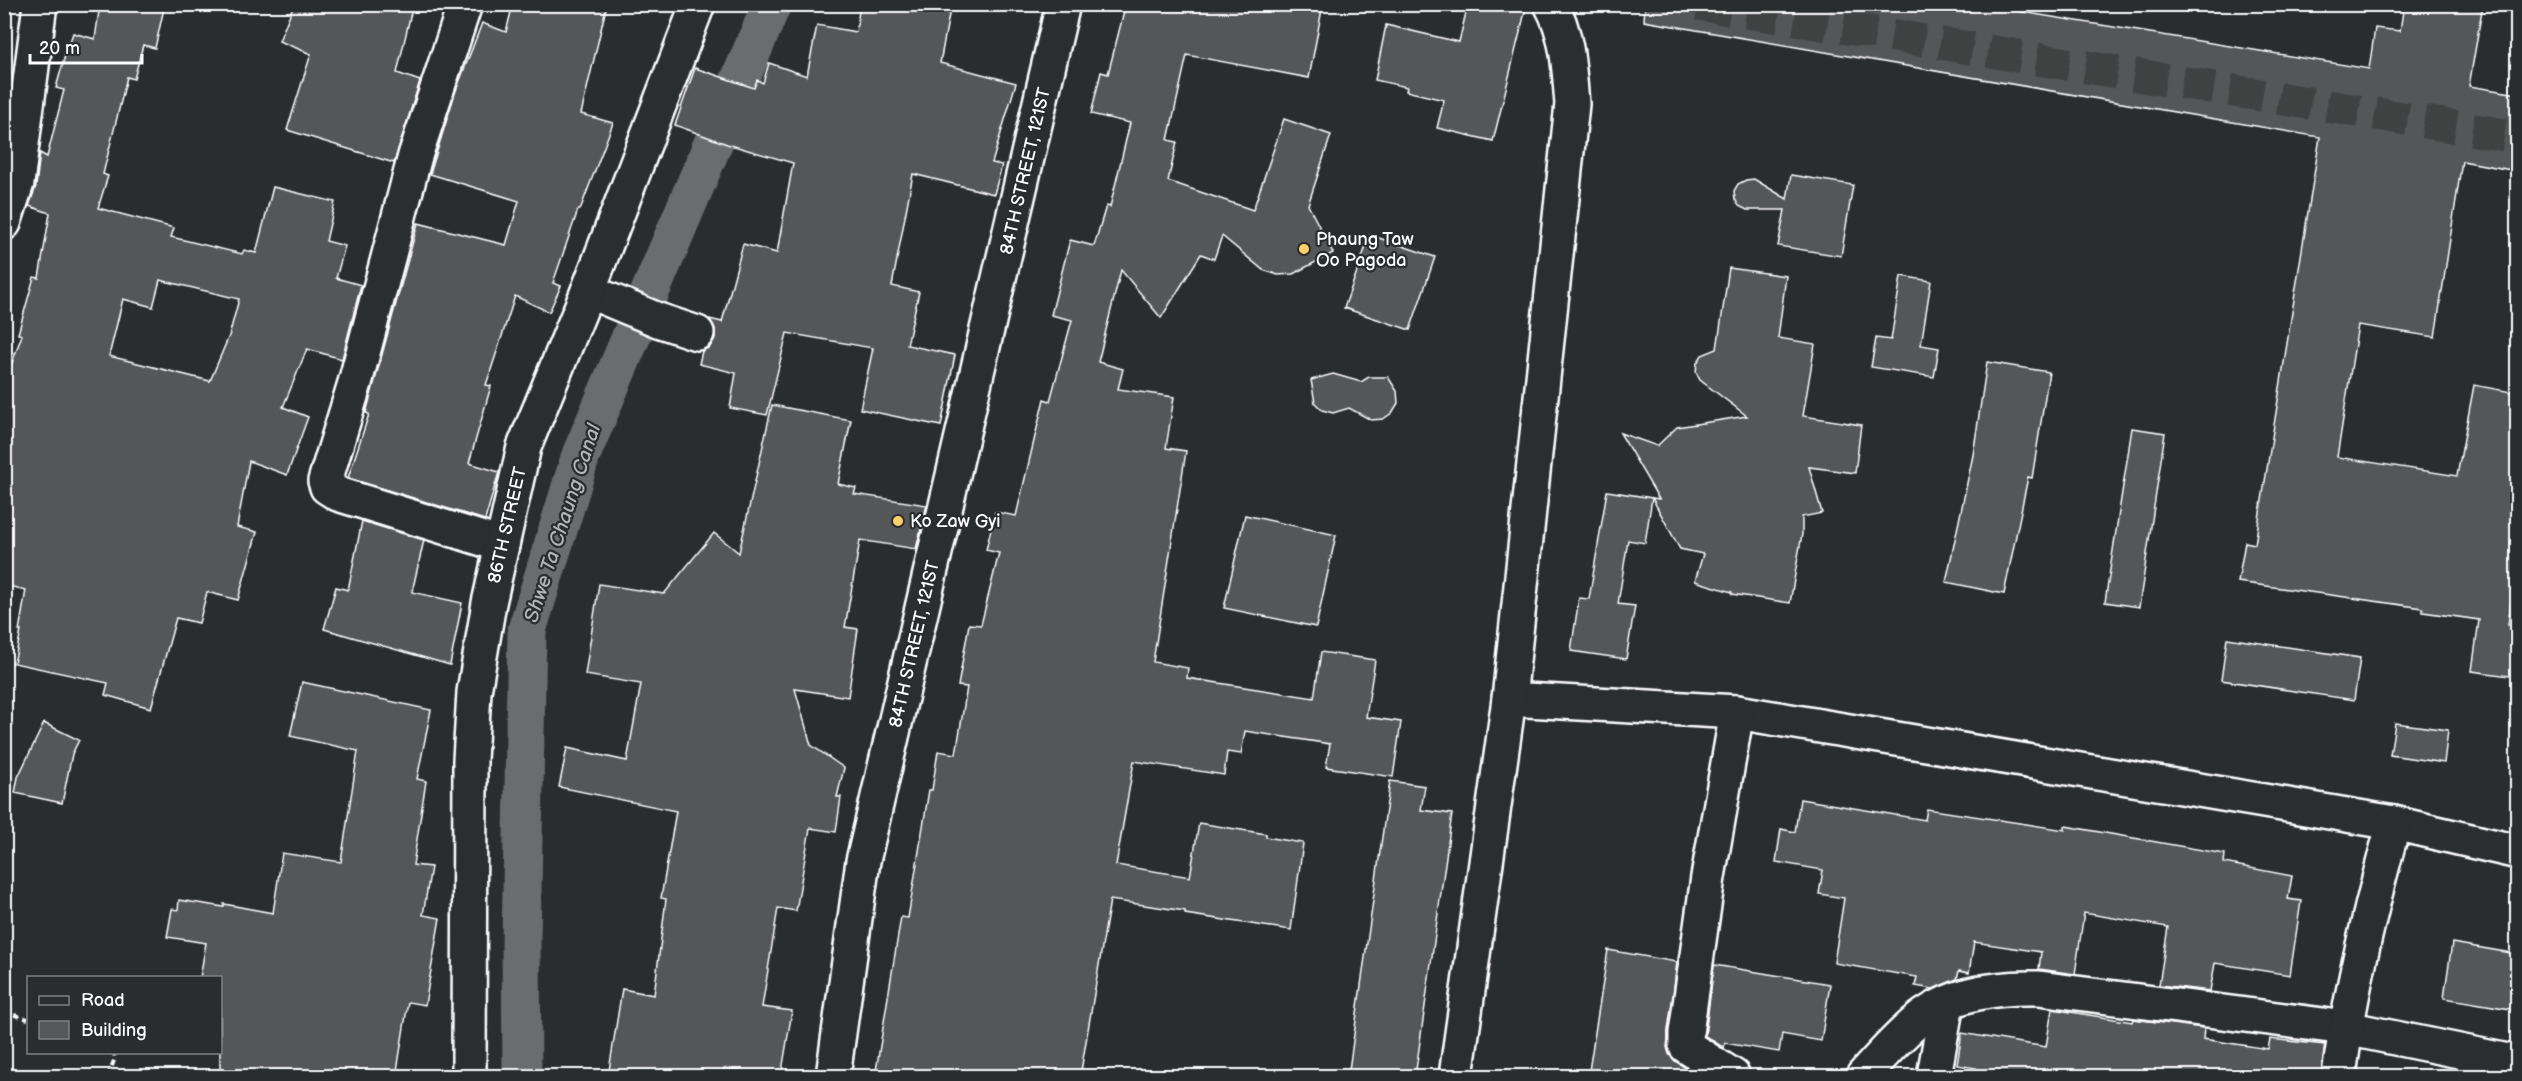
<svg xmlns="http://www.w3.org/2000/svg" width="2522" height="1081" font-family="'Balsamiq Sans',sans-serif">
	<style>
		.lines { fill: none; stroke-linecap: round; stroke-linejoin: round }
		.canal { stroke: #6a6c6d; stroke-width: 39 }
		.building { fill: #555758; stroke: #fff; stroke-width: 1.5; fill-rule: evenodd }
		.street-tunnel { stroke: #3f4243; stroke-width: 33; stroke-dasharray: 33 16; stroke-linecap: butt }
		.street-casing { stroke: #fff; stroke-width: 38 }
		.secondary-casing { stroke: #fff; stroke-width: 38 }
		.primary-casing { stroke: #fff; stroke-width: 38 }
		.path { stroke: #fff; stroke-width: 4; stroke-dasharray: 6 4.5; stroke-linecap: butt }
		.street { stroke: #2a2d2e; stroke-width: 33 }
		.secondary { stroke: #2a2d2e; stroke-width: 33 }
		.primary { stroke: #2a2d2e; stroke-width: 33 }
		.poi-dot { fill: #ffd166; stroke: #2a2d2e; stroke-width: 2 }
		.labels { text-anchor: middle; stroke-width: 4.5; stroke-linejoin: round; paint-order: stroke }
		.street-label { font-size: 18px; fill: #fff; stroke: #2a2d2e }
		.poi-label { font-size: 18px; fill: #fff; stroke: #2a2d2e; text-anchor: start }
		.water-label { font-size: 20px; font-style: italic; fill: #b4b6b6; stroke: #2a2d2e }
	</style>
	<rect width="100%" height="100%" fill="#2a2d2e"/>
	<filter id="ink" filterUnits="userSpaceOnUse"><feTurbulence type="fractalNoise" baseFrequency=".0167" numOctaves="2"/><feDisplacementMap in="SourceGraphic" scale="12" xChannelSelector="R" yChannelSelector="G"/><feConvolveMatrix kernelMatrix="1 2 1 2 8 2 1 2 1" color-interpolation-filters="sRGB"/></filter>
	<g filter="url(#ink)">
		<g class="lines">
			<polyline class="canal" points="522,1076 521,942 527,630 581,455 772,4"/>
		</g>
		<g class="building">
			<path d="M100,4H165L155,48L143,45L134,79L127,77L103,174L108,176L98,208L174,228L171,237L242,254L244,250L256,253L273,187L335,202L326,241L345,246L336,278L361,285L342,359L307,349L283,407L308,417L287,475L249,461L237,527L257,532L238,600L207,592L199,623L176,618L151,708L105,695L108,683L14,663L21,631H19L26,590L4,585V385L22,335L18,334L34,277L39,278L50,213L29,206L36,186L40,153L47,157L64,90L56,88L69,41L70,42L73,33L95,39ZM160,280L239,299L229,336L210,381L109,356L123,299L153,307Z"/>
			<polygon points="294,4 413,4 397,73 420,81 394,163 287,130 311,54 279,41"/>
			<polygon points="513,4 607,4 581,114 613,123 580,210 578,210 553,283 561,286 549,312 515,296 486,385 491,386 469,463 499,472 485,520 348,478 369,414 366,413 418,223 506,245 519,201 430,174 455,93 482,23 506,32"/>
			<polygon points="860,4 951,4 940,63 1016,83 992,163 1002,165 994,194 913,174 892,286 919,292 907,345 955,355 941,426 860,409 873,348 787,333 767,415 730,408 736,373 699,364 702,351 710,347 715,338 715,329 710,319 722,322 743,244 777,253 793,163 727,144 675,125 695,68 754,88 757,80 763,83 769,63 807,76 817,25 856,32"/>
			<polygon points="1126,4 1323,4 1309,78 1187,55 1168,140 1177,142 1168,181 1253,210 1284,119 1331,135 1308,205 1333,253 1293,274 1278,275 1263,270 1222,236 1214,259 1201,254 1161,318 1121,270 1098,362 1123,369 1118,389 1174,397 1166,448 1186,451 1153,662 1188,668 1187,678 1314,698 1321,652 1375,660 1366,717 1401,722 1393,777 1326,767 1330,744 1245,731 1241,754 1227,752 1224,775 1134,761 1116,865 1190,877 1199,823 1266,834 1266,837 1303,843 1291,930 1185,914 1185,911 1110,900 1080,1077 875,1077 901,917 908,918 929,790 932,790 938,751 956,754 967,687 958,686 969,624 981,625 999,553 986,550 995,512 1016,516 1044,399 1050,401 1072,320 1051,315 1070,240 1094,246 1106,206 1110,207 1130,123 1091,114 1101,72 1108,74"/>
			<polygon points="1468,4 1527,4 1493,141 1437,128 1444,100 1406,91 1407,87 1375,80 1386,25 1459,42"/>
			<polygon points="1645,4 1974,4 2369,69 2375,28 2400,31 2404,4 2483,4 2469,86 2517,94 2517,171 2462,161 2435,337 2358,325 2337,457 2457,476 2474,385 2517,393 2517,556 2508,625 2517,626 2517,677 2472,671 2479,620 2423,612 2423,608 2238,582 2245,542 2255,544 2320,137 1644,21"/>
			<polygon points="1791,175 1853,185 1841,256 1778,246 1785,210 1747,210 1739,206 1735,199 1734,191 1738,184 1746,180 1754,179 1787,199"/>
			<polygon points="1370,235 1435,257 1410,330 1344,308"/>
			<polygon points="1729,268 1786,276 1778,338 1815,344 1803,416 1861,425 1855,473 1809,467 1822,513 1802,517 1802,534 1790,603 1732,594 1732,592 1695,581 1703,554 1680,549 1652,498 1659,499 1620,433 1657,446 1677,427 1747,416 1700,380 1696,372 1697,363 1702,355 1717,349"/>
			<polygon points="1901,276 1931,281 1921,345 1939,348 1934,377 1871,367 1876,338 1891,340"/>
			<polygon points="1987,362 2049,372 2032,478 2028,477 2004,594 1946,582 1973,455"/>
			<polygon points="1333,374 1361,382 1369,377 1388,377 1397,391 1398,403 1392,413 1383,419 1371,420 1349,408 1333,413 1322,410 1315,403 1311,380"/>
			<polygon points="772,405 851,420 838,484 856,488 854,494 927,505 916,549 860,540 845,627 858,629 848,697 795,689 811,745 844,768 837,797 841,797 836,832 810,828 796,911 778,908 762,1007 792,1011 781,1077 724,1068 723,1077 608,1077 622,989 654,995 666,899 661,898 676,811 559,787 567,748 627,761 641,684 585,675 599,584 664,594 714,533 739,553"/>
			<polygon points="2132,428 2165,433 2139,607 2105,602"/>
			<polygon points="1607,491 1652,498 1645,543 1628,540 1618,604 1635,606 1626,659 1571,651 1579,598 1589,599"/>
			<polygon points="1245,515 1336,535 1316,627 1224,608"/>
			<polygon points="362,521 424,540 412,592 462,603 450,665 324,629 336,587 348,590"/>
			<polygon points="2227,638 2360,658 2354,700 2221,680"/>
			<polygon points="302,682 431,710 417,779 426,781 413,865 431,867 423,915 440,918 425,1005 408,1002 396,1077 220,1077 220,978 200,978 206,943 167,937 172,909 178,910 179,900 224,907 224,904 273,913 282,853 341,862 358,751 290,736"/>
			<polygon points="44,723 79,740 72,754 62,803 15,793 18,777"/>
			<polygon points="2395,723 2448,730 2444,763 2390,755"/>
			<polygon points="1390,781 1425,786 1421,810 1452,814 1415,1077 1348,1077"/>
			<polygon points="1800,799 1925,820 1927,809 2065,830 2065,826 2225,854 2224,863 2292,876 2288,899 2301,901 2290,975 2215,963 2210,991 2159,985 2168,927 2084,913 2075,974 2039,969 2041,952 1974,942 1969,973 1959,971 1957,979 1933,989 1915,986 1917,977 1834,963 1844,898 1819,894 1823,870 1776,862 1781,829 1795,832"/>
			<polygon points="2452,943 2517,954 2517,1010 2444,998"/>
			<polygon points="1608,950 1677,962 1667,1047 1669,1054 1675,1061 1699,1077 1588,1077"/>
			<polygon points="1714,965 1830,984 1821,1041 1782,1034 1779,1052 1725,1043 1724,1048 1705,1036"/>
			<polygon points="2052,1009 2132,1022 2133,1019 2204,1028 2203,1039 2268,1049 2270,1039 2325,1045 2321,1077 1997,1077 1975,1073 1976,1068 1957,1065 1962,1033 2046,1047"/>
		</g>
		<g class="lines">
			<polyline class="street-tunnel" points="1698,4 2518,137"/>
			<defs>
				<g id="street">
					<polyline points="465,4 415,156 355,383 325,481 327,487 338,494 502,545"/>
					<polyline points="4,223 17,183 40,4"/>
					<polyline points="588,291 658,320 697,333"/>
					<polyline points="1509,699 1737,712 2394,823 2518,852"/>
					<path d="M1456,1076L1509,699L1572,104C1569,69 1568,35 1551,4"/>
					<polyline points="1733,1076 1686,1046 1686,1033 1708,877 1737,712"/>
					<path d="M1863,1076C1879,1058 1905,1029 1925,1015C1957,992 2001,987 2039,988L2346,1028L2518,1063"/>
					<polyline points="1934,1076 1947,1003"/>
					<path d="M2339,1076C2350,991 2371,906 2394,823"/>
				</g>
				<polyline id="secondary" points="469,1076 470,760 474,692 489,603 524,447 588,291 698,4"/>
				<polyline id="primary" points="833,1076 863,861 1063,4"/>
			</defs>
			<use href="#street" class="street-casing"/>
			<use href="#secondary" class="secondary-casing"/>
			<use href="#primary" class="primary-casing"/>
			<g class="path">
				<polyline points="4,1012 28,1019"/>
				<polyline points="108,1076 115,1058 114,1052"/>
			</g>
			<use href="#street" class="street"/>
			<use href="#secondary" class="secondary"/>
			<use href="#primary" class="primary"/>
		</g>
	</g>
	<g class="poi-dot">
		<circle cx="1304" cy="249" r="6"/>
		<circle cx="898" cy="521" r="6"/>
	</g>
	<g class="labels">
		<g class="street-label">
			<text transform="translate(1025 171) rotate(-77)" y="6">84TH STREET, 121ST</text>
			<text transform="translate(507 525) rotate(-77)" y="6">86TH STREET</text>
			<text transform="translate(914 644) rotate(-77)" y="6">84TH STREET, 121ST</text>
		</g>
		<g class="poi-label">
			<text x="1316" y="245">Phaung Taw<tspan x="1316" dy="21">Oo Pagoda</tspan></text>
			<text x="910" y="527">Ko Zaw Gyi</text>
		</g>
		<g class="water-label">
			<text transform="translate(562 523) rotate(-72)" y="7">Shwe Ta Chaung Canal</text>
		</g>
	</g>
	<rect width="2522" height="1081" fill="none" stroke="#2a2d2e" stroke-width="24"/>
	<rect x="12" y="12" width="2498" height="1057" fill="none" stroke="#fff" stroke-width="2" filter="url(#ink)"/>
	<rect x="27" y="976" width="195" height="78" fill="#2a2d2e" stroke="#7f8182" stroke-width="1.5"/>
	<rect x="39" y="996" width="30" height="9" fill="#2a2d2e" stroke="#7f8182" stroke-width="1.5"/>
	<text x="81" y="1006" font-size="18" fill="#ffffff">Road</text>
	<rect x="39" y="1021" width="30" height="18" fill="#555758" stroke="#7f8182" stroke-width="1.5"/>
	<text x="81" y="1036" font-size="18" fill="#ffffff">Building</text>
	<path d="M30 54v9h112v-9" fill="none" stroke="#ffffff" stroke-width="3"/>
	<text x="39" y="54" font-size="18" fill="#ffffff" stroke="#2a2d2e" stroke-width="4.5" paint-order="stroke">20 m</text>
</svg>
